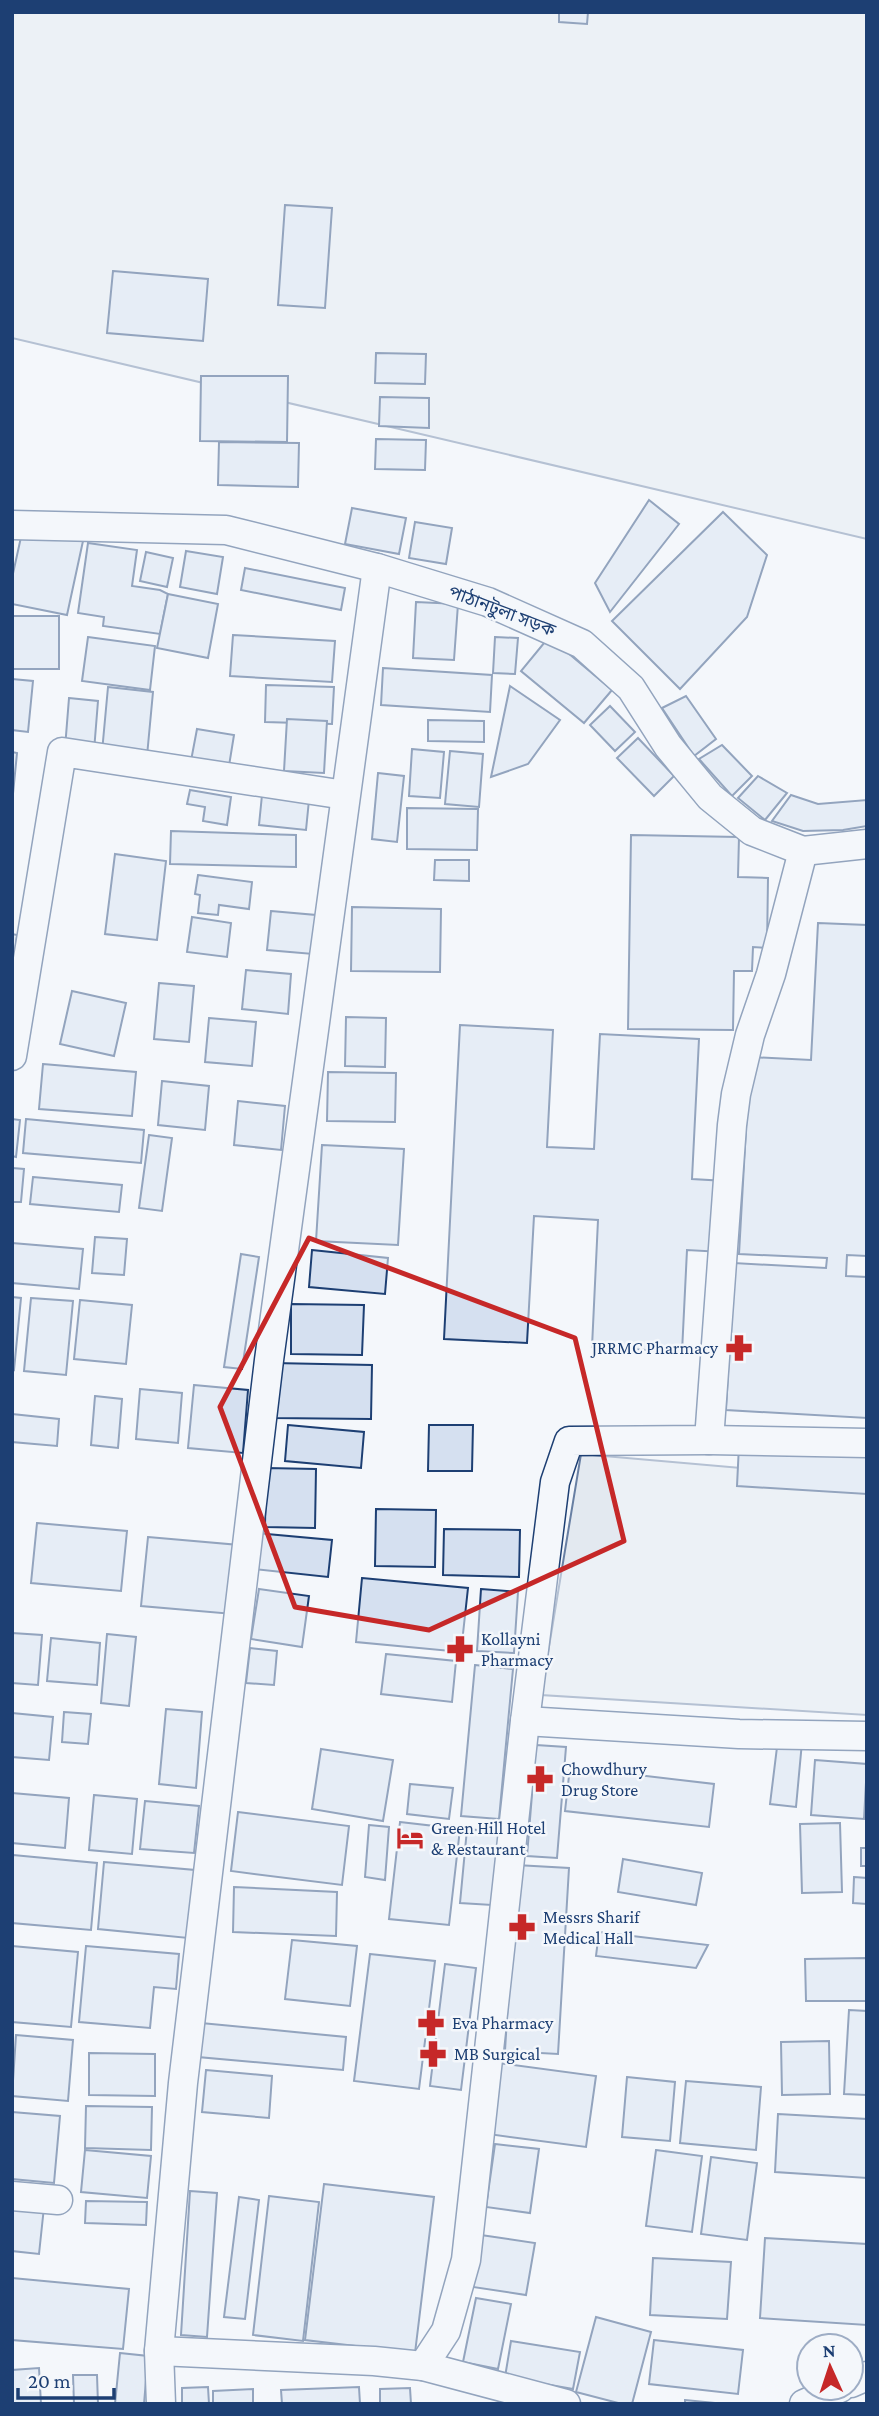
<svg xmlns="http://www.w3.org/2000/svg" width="879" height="2416" font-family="'Crimson Pro','Noto Sans Bengali',serif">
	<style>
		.green { fill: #e3e9f0; stroke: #687fa3; stroke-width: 2 }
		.building { fill: #d5e0f0; stroke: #1d3f73; stroke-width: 2 }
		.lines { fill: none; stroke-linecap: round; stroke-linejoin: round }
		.street-casing { stroke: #1d3f73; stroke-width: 31 }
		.street { stroke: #f4f7fb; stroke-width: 28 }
		.marked { fill: none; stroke: #c62828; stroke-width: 5; stroke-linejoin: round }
		.labels { text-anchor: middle; stroke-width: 5; stroke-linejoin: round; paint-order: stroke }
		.street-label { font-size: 18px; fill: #1d3f73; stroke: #f4f7fb }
		.poi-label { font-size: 18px; fill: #1d3f73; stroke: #f4f7fb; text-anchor: start }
	</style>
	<rect width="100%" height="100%" fill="#f4f7fb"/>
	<g class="green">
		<polygon points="12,12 867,12 867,539 12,338"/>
		<polygon points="581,1454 867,1479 867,1715 541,1695"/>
	</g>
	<g class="building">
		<polygon points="559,12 588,12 587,24 559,22"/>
		<polygon points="285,205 332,208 325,308 278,305"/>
		<polygon points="113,271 208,279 203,341 107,333"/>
		<polygon points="376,353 426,354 425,384 375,383"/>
		<polygon points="201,376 288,376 287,442 200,441"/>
		<polygon points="380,397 429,398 429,428 379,426"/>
		<polygon points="376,439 426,440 425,470 375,469"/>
		<polygon points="219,442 299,443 298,487 218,485"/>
		<polygon points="649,500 679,524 610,612 595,583"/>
		<polygon points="352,508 406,518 399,554 345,544"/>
		<polygon points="723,512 767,555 747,617 680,689 612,621"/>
		<polygon points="415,522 452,528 446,564 409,558"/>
		<polygon points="23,528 83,541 67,615 12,604 12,578"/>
		<polygon points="88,543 137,550 132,586 160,590 168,594 160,634 103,626 104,617 78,613"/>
		<polygon points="186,551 223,557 217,594 180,587"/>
		<polygon points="146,552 173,558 167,587 140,581"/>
		<polygon points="245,568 345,588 341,610 241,590"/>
		<polygon points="168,594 218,604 208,658 157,648"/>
		<polygon points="416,602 458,604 454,660 413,658"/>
		<rect x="12" y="616" width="47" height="53"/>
		<polygon points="233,635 335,641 332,682 230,676"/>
		<polygon points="88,637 155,646 150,690 82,681"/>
		<polygon points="495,637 518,638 515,674 493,673"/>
		<polygon points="549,637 612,690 584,723 521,671"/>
		<polygon points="383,668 492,675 490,712 381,705"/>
		<polygon points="12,679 33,681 28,732 12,730"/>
		<polygon points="266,685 334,687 332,724 265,722"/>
		<polygon points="510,686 560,720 528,764 491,777"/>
		<polygon points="108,687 153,692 147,756 102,752"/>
		<polygon points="686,696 716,739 694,756 662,708"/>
		<polygon points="69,698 98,701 94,751 65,748"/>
		<polygon points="610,706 635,732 615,751 590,725"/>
		<polygon points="287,719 327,721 324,773 284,771"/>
		<polygon points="428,720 484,721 484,742 428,741"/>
		<polygon points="197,729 234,735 228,772 190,766"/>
		<polygon points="638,738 674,776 654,796 617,758"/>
		<polygon points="722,745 752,776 732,796 699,759"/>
		<polygon points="412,749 444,752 440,798 409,796"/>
		<polygon points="450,751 483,754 479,807 445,804"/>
		<polygon points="12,752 17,753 12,804"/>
		<polygon points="378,773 404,776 397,842 372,839"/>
		<polygon points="758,776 787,793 765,820 738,798"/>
		<polygon points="190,790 231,797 227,825 203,821 205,807 187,804"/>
		<polygon points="262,795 309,800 306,830 259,825"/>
		<polygon points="791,795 818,804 867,800 867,826 843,830 803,831 772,821"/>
		<polygon points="407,808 478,809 477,850 407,849"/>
		<polygon points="171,831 296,835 296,867 170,864"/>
		<polygon points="631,835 739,837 738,877 768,878 767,948 753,947 752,971 734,971 733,1030 628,1029"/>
		<polygon points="115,854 166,861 157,940 105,934"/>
		<polygon points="435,860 469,860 469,881 434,880"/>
		<polygon points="198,875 252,882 249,909 219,905 218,915 198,913 200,895 195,894"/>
		<polygon points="352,907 441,909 440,972 351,971"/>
		<polygon points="271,911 316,915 313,954 267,950"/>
		<polygon points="192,917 231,923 227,957 187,952"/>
		<polygon points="818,923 867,925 867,1256 847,1255 846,1276 867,1277 867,1418 726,1410 734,1263 826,1268 827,1258 739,1254 750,1057 811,1060"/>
		<polygon points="12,934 17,935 14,962 12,962"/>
		<polygon points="246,970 291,974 288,1014 242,1009"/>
		<polygon points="159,983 194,986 189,1042 154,1039"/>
		<polygon points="72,991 126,1003 114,1056 60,1044"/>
		<polygon points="346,1017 386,1018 385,1067 345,1066"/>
		<polygon points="209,1018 256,1022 252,1066 205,1062"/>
		<polygon points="460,1025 553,1030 547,1147 594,1149 600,1034 699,1039 692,1179 726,1181 722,1252 687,1250 682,1352 592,1347 598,1220 534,1216 527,1343 444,1339"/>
		<polygon points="43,1064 136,1072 132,1116 39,1109"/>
		<polygon points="328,1072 396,1073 395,1122 327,1121"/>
		<polygon points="162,1081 209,1086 205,1130 158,1125"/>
		<polygon points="238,1101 285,1106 281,1150 234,1145"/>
		<polygon points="12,1119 20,1120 16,1157 12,1156"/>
		<polygon points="26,1119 144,1130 141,1163 23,1153"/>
		<polygon points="149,1135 172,1138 162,1211 139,1208"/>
		<polygon points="322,1145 404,1149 398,1245 316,1241"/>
		<polygon points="12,1168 24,1169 21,1202 12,1202"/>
		<polygon points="33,1177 122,1185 119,1212 30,1204"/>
		<polygon points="95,1237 127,1239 124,1275 92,1273"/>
		<polygon points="12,1243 83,1249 79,1289 12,1283"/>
		<polygon points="312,1250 388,1258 385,1294 309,1287"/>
		<polygon points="241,1254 259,1257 242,1369 224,1367"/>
		<polygon points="12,1297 21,1298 14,1370 12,1369"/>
		<polygon points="31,1298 73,1301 66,1375 24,1371"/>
		<polygon points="80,1300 132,1305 126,1364 74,1359"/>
		<polygon points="291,1304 364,1305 362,1355 291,1354"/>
		<polygon points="273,1363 372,1365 371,1419 272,1418"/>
		<polygon points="194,1385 248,1390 243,1453 188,1448"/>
		<polygon points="140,1389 182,1393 178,1443 136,1439"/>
		<polygon points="95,1396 122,1399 118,1448 91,1445"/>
		<polygon points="12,1414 59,1419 57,1446 12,1442"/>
		<polygon points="288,1425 364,1432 361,1468 285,1461"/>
		<polygon points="429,1425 473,1425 472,1471 428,1471"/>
		<polygon points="739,1445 867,1453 867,1494 737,1486"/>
		<polygon points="266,1468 316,1469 315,1528 265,1527"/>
		<polygon points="376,1509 436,1510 435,1567 375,1566"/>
		<polygon points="37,1523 127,1531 121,1591 31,1583"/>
		<polygon points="444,1529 520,1530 519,1577 443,1575"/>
		<polygon points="256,1533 332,1540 328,1577 253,1569"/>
		<polygon points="148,1537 239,1545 233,1614 141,1606"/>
		<polygon points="362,1578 468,1588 461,1652 356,1642"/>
		<polygon points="259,1589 309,1596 302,1647 251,1639"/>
		<polygon points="481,1589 518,1592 514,1653 477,1651"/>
		<polygon points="12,1633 42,1635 38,1685 12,1683"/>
		<polygon points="107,1634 136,1637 129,1706 101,1703"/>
		<polygon points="51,1638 100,1643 97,1685 47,1681"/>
		<polygon points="250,1648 277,1651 274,1685 246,1683"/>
		<polygon points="386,1654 456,1661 452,1702 381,1694"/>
		<polygon points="475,1665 513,1669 499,1819 461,1816"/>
		<polygon points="166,1709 202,1712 196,1788 159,1784"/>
		<polygon points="64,1712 91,1714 88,1744 62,1742"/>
		<polygon points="12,1713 53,1717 49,1760 12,1757"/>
		<polygon points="778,1739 802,1742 796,1807 770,1804"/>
		<polygon points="536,1745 566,1747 557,1858 527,1856"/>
		<polygon points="321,1749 393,1760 383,1821 312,1809"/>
		<polygon points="815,1760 867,1764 864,1819 811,1815"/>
		<polygon points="570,1767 714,1784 709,1827 565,1811"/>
		<polygon points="410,1784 453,1788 449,1819 407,1814"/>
		<polygon points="12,1793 69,1798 65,1848 12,1843"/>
		<polygon points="94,1795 137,1799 132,1854 89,1850"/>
		<polygon points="145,1801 199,1806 194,1853 140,1849"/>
		<polygon points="238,1812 349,1826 342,1885 231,1871"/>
		<polygon points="400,1822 460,1829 449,1925 389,1919"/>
		<polygon points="840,1823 842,1892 802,1893 800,1824"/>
		<polygon points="369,1825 389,1827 385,1880 365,1877"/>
		<polygon points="467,1829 499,1832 492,1905 460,1903"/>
		<rect x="861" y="1848" width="6" height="18"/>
		<polygon points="13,1855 97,1863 91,1930 12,1923"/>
		<polygon points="623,1859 702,1873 696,1905 618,1892"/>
		<polygon points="104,1862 195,1870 188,1938 98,1929"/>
		<polygon points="516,1865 569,1868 558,2054 505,2051"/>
		<polygon points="854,1877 867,1878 867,1904 853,1903"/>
		<polygon points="234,1887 337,1892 336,1936 233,1932"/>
		<polygon points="599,1932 708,1945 696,1968 596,1956"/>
		<polygon points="292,1940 357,1946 350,2006 285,1999"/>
		<polygon points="12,1946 78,1952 71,2027 12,2022"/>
		<polygon points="86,1946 179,1954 176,1989 154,1987 150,2028 79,2022"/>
		<polygon points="370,1954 435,1961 419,2089 354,2081"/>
		<polygon points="867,1958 867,2001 806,2001 805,1959"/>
		<polygon points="445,1964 476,1968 461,2090 430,2086"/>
		<polygon points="849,2010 867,2011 867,2095 844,2094"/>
		<polygon points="201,2023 346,2037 343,2070 198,2057"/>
		<polygon points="16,2035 73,2040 68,2101 12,2096"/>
		<polygon points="829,2041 830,2094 782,2095 781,2042"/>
		<polygon points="89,2053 155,2054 155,2096 89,2095"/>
		<polygon points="498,2063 596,2076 586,2147 488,2134"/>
		<polygon points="206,2070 272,2076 269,2118 202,2112"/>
		<polygon points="627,2077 675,2082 670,2141 622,2137"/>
		<polygon points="686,2081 761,2087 756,2150 680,2143"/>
		<polygon points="86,2106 152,2107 151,2150 85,2148"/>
		<polygon points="12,2112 60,2116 54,2183 12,2179"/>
		<polygon points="778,2114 867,2119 867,2178 775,2172"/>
		<polygon points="495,2144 539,2149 530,2213 486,2207"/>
		<polygon points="85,2150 151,2156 147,2198 81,2192"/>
		<polygon points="656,2150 702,2156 692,2232 646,2226"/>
		<polygon points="711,2157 757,2163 747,2240 701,2234"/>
		<polygon points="324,2184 434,2197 415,2353 305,2340"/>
		<polygon points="190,2191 217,2193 207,2337 181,2335"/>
		<polygon points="269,2196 319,2202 303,2341 253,2335"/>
		<polygon points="239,2197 259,2200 245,2319 224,2317"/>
		<polygon points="86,2201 147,2202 146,2225 85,2223"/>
		<polygon points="12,2204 44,2207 39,2254 12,2251"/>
		<polygon points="481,2235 535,2243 526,2295 473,2287"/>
		<polygon points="765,2238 867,2244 867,2325 760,2318"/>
		<polygon points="653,2258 731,2262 727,2319 650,2315"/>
		<polygon points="12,2278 129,2289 123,2349 12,2340"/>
		<polygon points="476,2298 511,2304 498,2369 463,2362"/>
		<polygon points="596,2317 651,2332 632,2404 622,2404 576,2392"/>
		<polygon points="654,2340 743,2350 738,2394 649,2384"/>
		<polygon points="511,2341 580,2352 573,2389 505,2377"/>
		<polygon points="120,2353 148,2356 144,2404 115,2404"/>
		<polygon points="39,2368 41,2404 12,2404 12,2370"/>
		<polygon points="73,2375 97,2375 98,2404 74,2404"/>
		<polygon points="208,2387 209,2404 182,2404 182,2388"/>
		<polygon points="359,2387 360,2404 282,2404 281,2390"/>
		<polygon points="410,2388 411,2404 380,2404 380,2389"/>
		<polygon points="253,2389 253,2404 213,2404 213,2391"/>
		<polygon points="685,2400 725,2404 685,2404"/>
	</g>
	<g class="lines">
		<defs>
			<g id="street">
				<polyline points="12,525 226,530 377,568 488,602 582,644 631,688 668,746 710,797 752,831 803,851 867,844"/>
				<polyline points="12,1056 62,752 345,795"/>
				<polyline points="709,1440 867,1443"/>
				<polyline points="525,1721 739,1734 867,1736"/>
				<polyline points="12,2196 58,2200"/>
				<polyline points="159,2351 374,2361 423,2366 446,2331 466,2260 525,1721 555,1482 569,1441 709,1440 732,1125 736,1094 750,1035 771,974 803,851"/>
				<polyline points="423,2366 566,2404"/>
				<polyline points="851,2383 867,2376"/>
				<polyline points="161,2404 159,2351 183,2083 269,1360 377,568"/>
				<polyline points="804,2404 840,2388"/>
			</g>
		</defs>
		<use href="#street" class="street-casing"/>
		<use href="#street" class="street"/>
	</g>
	<path d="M0 0H879V2416H0ZM309,1238L575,1338L624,1541L429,1630L295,1607L220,1407Z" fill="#f4f7fb" fill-opacity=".55" fill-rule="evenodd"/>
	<path class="marked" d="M309,1238L575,1338L624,1541L429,1630L295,1607L220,1407Z"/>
	<defs>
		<symbol id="pharmacy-bare" viewBox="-9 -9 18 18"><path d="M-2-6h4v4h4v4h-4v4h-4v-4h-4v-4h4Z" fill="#c62828" stroke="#f4f7fb" stroke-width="2.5" paint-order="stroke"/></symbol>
		<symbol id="hotel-bare" viewBox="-9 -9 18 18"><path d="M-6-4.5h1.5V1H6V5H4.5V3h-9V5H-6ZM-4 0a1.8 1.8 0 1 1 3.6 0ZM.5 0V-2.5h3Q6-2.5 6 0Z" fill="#c62828" stroke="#f4f7fb" stroke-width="2.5" paint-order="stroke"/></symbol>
	</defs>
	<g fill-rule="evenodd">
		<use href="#pharmacy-bare" x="720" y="1329" width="38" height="38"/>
		<use href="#pharmacy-bare" x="441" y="1630" width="38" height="38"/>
		<use href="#pharmacy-bare" x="521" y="1760" width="38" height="38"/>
		<use href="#hotel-bare" x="391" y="1819" width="38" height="38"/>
		<use href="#pharmacy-bare" x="503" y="1908" width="38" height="38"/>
		<use href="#pharmacy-bare" x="412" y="2004" width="38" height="38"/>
		<use href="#pharmacy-bare" x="414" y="2035" width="38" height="38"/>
	</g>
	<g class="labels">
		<g class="street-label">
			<text transform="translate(502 611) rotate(21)" y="6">পাঠানটুলা সড়ক</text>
		</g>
		<g class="poi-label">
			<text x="718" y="1354" text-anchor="end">JRRMC Pharmacy</text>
			<text x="481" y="1645">Kollayni<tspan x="481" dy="21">Pharmacy</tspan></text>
			<text x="561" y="1775">Chowdhury<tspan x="561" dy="21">Drug Store</tspan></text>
			<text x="431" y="1834">Green Hill Hotel<tspan x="431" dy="21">&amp; Restaurant</tspan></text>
			<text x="543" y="1923">Messrs Sharif<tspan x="543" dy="21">Medical Hall</tspan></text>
			<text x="452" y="2029">Eva Pharmacy</text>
			<text x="454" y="2060">MB Surgical</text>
		</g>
	</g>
	<rect width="879" height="2416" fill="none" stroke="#1d3f73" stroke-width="28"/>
	<g transform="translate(830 2367) rotate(357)"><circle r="33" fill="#f4f7fb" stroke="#9eadc5" stroke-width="2"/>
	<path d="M0-5L12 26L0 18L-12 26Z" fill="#c62828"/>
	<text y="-10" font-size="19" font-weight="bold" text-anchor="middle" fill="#1d3f73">N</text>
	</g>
	<path d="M18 2388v10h96v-10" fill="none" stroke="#1d3f73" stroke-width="3.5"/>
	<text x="28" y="2388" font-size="21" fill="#1d3f73" stroke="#f4f7fb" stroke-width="5" paint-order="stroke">20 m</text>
</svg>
